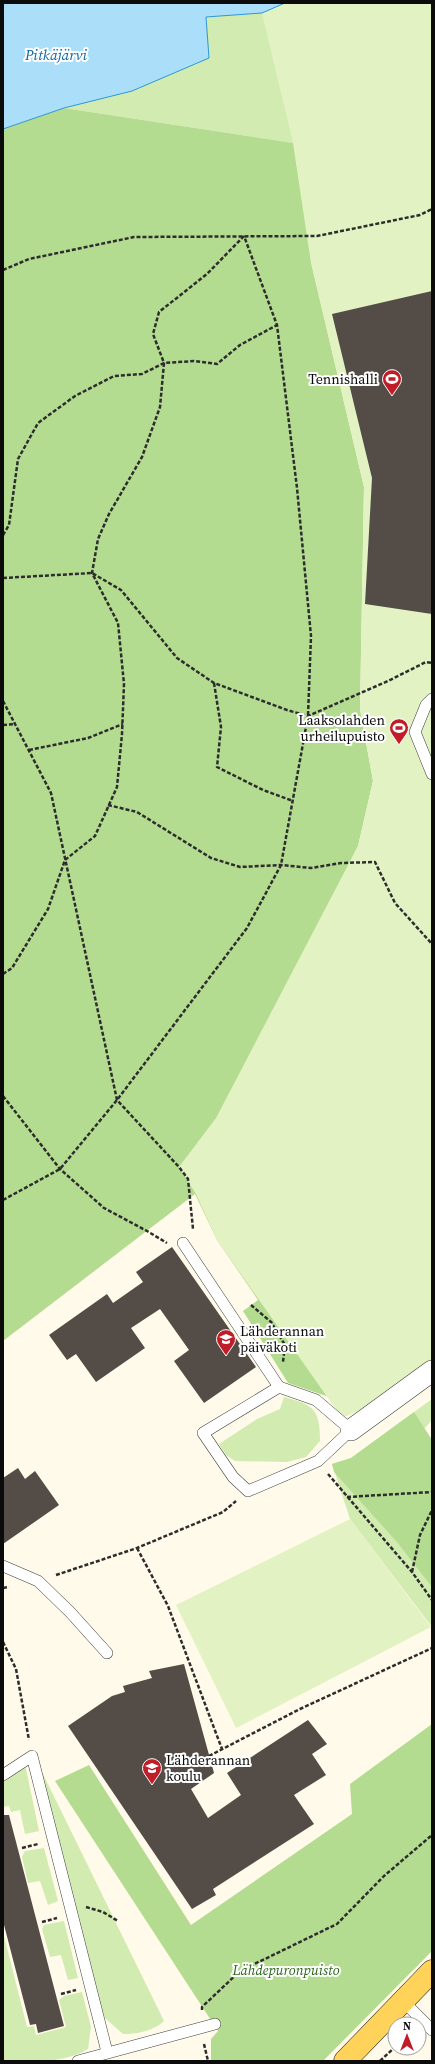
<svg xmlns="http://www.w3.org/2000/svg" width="435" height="2064" font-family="'Source Serif 4',serif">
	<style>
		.green { fill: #d1ebb1 }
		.forest { fill: #b4dc90 }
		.pitch { fill: #e3f2c3 }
		.water { fill: #abdef9; stroke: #2e97d4 }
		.building { fill: #544c47 }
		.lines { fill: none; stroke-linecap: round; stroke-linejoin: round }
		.service-casing { stroke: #3e3e3e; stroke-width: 12 }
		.minor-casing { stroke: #3e3e3e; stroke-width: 22 }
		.primary-casing { stroke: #1c1c1c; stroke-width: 23 }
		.path { stroke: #2d2d2d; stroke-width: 2.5; stroke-dasharray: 4 2; stroke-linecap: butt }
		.service { stroke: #fff; stroke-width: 11 }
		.minor { stroke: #fff; stroke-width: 21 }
		.primary { stroke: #ffd259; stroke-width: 22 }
		.labels { text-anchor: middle; stroke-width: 4; stroke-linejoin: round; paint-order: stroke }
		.poi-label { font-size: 14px; fill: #0b0b0b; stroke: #fff; text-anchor: end }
		.park-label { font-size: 14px; font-style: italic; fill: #2b6519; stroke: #fff }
		.water-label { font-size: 15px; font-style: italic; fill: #0f66a2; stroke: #fff }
	</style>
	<rect width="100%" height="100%" fill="#fffae9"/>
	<g class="green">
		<polygon points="23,3 432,3 293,143 64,108 3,129 3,17"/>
		<path d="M284,1397C314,1405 320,1409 320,1441L306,1457L287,1462L235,1461L226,1455L219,1444L257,1419L280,1409Z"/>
		<polygon points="432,1399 432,1420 424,1429 432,1440 432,1627 350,1519 332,1464 351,1458"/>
		<polygon points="25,1764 39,1831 25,1834 20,1810 11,1812 9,1806 3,1807 3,1781"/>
		<path d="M43,1774L164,2021C153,2031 138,2034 123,2034L105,2018L98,2002L43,1785Z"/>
		<polygon points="44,1848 58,1901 48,1905 40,1881 28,1883 22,1857 25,1851"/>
		<polygon points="64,1921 78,1978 68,1980 61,1955 50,1957 42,1929 44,1925"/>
		<path d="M3,1932L27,2027L34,2026L36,2035L66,2027L59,2000L64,1996L82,1992L91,2027L88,2049C63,2064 32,2061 3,2061Z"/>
	</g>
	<g class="forest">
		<polygon points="432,68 312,266 364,487 360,709 373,781 358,846 348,866 364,1409 288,1383 243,1311 258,1300 217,1240 195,1194 3,1341 3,129 64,108 293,143"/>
		<polygon points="414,1412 432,1440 432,1587 397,1542 334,1472 332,1464 351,1458"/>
		<polygon points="432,1724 432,1951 323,2061 211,2061 211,2039 218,2031 55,1781 89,1765 191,1925 352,1814 350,1784"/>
	</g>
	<g class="pitch">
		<polygon points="285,3 432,3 432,1371 403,1392 342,1418 217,1240 196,1194 179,1167 216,1118 358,846 373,781 360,709 364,487 311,263 293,143 262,13"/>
		<polygon points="350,1519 431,1627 236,1728 176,1605"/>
	</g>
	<polygon class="water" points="3,3 285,3 262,13 206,17 209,58 132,91 64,108 3,129"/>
	<g class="building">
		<polygon points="432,291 432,614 365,604 372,478 332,314"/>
		<polygon points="172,1247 256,1367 204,1403 174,1361 189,1350 160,1309 131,1328 145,1348 96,1382 76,1354 67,1360 49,1335 107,1294 113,1303 143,1282 136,1272"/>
		<polygon points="18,1468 25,1479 35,1471 59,1505 3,1544 3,1478"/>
		<polygon points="184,1664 214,1773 191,1789 208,1818 241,1795 227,1773 308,1720 327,1744 312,1754 326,1775 294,1795 314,1824 213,1889 216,1895 192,1909 68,1726 112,1696 125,1692 123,1686 152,1678 149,1671"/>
		<polygon points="3,1815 9,1815 64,2026 38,2033 36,2024 30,2025 3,1921"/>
	</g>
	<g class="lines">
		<defs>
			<g id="service">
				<polyline points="432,699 426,705 415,732 432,774"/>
				<polyline points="183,1243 279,1387"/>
				<polygon points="279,1387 316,1400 351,1430 318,1461 248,1491 233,1477 203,1433"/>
				<polyline points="3,1566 38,1581 70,1612 107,1653"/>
				<polyline points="3,1775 32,1756 107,2052"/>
				<polyline points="403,2001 432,2030"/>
				<polyline points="78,2061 215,2024"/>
			</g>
			<polyline id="minor" points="351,1430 432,1371"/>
			<polyline id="primary" points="345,2061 432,1971"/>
		</defs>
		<use href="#service" class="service-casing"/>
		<use href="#minor" class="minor-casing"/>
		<use href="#primary" class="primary-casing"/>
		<g class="path">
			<polyline points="3,270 29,259 134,237 317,236 420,215 432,209"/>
			<polyline points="3,535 9,525 18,459 38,423 75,396 114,376 142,374 164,363 194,361 217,364 240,345 277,325"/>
			<polyline points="3,578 92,573 121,590 177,658 214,683 287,710 308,716 388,681 426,662 432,663"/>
			<polyline points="214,683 221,727 217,767 263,790 293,801"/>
			<polyline points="3,701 51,793 117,1100 179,1167 188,1179 193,1229"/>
			<polyline points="3,725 16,724"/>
			<polyline points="29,750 88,738 123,724"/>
			<polyline points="108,805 137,812 211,858 240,867 281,865 311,868 341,863 375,862 395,903 432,944"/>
			<polyline points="3,974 12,968 48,909 65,860 95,836 117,787 122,734 124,684 118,623 92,573 98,539 109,514 142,457 160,407 164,363 153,334 159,312 207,274 244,236"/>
			<polyline points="3,1096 60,1169 104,1208 147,1231 167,1243"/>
			<polyline points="3,1200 60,1169 117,1100 247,928 281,865 308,716 311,636 297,488 277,325 244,236"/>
			<polyline points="251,1305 271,1322 285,1345 283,1362"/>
			<polyline points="328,1474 412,1572 432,1600"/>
			<polyline points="347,1497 432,1492"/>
			<polyline points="137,1548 168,1606 222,1749"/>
			<polyline points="412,1572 420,1535 432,1510"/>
			<polyline points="56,1575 137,1548 223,1512 236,1501"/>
			<polyline points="3,1588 9,1587"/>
			<polyline points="3,1642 16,1669 29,1740"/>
			<polyline points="209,1756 300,1709 432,1648"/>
			<polyline points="22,1848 38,1844"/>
			<polyline points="86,1907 103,1912 118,1921"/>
			<polyline points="42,1922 57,1918"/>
			<polyline points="61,1994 76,1990"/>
			<polyline points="202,2010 202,2007 240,1971 337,1924 384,1876 432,1835"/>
			<polyline points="204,2044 208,2061"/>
			<polyline points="380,2061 395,2047"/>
		</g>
		<use href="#service" class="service"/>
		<use href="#minor" class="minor"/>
		<use href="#primary" class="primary"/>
	</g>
	<defs>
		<symbol id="stadium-pin" viewBox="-11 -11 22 30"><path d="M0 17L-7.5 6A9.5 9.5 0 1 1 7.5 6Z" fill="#c11d29" stroke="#fff"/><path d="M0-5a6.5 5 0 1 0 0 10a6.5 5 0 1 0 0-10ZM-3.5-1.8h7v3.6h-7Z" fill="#fff"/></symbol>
		<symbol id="school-pin" viewBox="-11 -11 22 30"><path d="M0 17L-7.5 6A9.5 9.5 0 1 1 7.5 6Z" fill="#c11d29" stroke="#fff"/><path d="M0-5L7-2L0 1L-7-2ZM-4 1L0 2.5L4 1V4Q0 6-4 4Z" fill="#fff"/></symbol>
	</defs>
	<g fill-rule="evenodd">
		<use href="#stadium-pin" x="381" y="368" width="22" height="30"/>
		<use href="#stadium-pin" x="388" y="717" width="22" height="30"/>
		<use href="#school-pin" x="215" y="1328" width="22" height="30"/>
		<use href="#school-pin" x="141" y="1757" width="22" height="30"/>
	</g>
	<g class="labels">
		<g class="poi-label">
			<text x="378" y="384">Tennishalli</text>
			<text x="385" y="725">Laaksolahden<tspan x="385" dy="16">urheilupuisto</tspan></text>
			<text x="240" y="1336" text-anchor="start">Lähderannan<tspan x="240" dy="16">päiväkoti</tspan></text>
			<text x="166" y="1765" text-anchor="start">Lähderannan<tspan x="166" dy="16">koulu</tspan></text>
		</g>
		<g class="park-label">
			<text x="286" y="1975">Lähdepuronpuisto</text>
		</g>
		<g class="water-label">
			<text x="56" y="60">Pitkäjärvi</text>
		</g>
	</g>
	<rect width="435" height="2064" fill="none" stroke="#0b0b0b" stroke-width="8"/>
	<g transform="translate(407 2036)"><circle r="19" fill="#ffffff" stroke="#9d9d9d"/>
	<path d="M0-3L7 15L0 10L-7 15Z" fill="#c11d29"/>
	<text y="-6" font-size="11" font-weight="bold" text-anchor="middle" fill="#0b0b0b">N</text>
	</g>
</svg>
